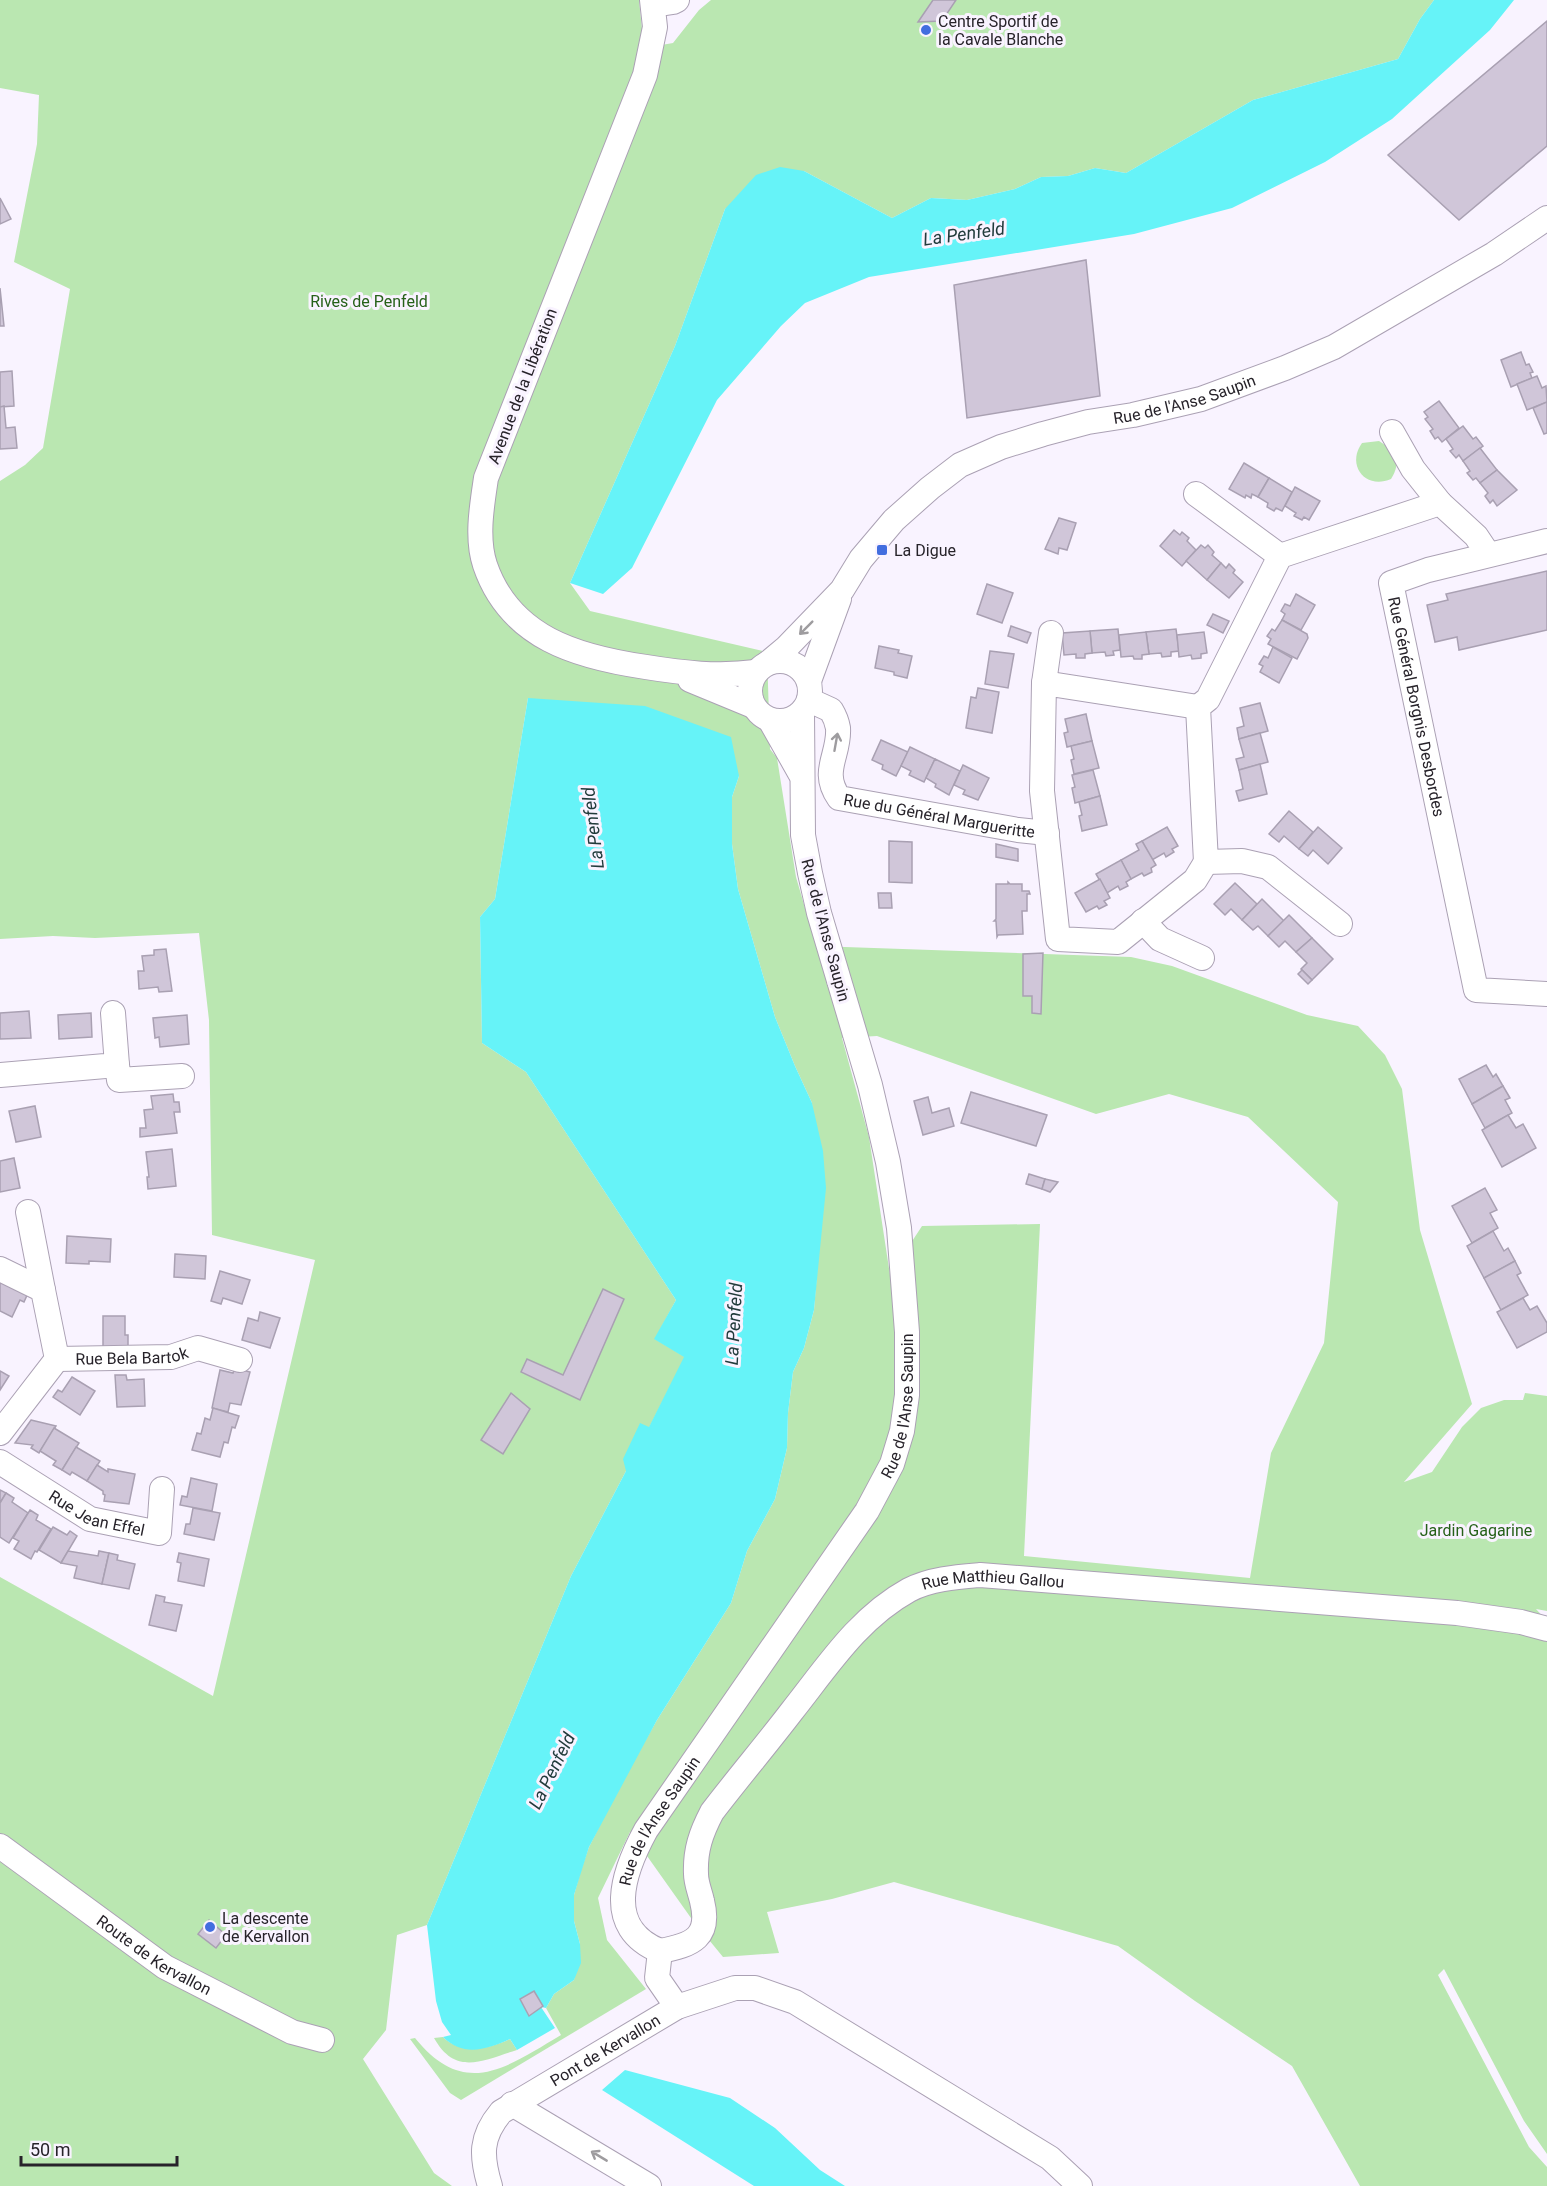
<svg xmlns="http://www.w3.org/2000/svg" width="1547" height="2186" font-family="Roboto,sans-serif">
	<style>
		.green { fill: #bae7b1; fill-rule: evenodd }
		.water { fill: #66f3f8 }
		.building { fill: #d0c6d9; stroke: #a9a0b2; stroke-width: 1.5 }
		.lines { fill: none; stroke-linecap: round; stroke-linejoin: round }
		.minor-casing { stroke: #aba1b4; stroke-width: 26 }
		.minor { stroke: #fff; stroke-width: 24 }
		.oneway { stroke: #9e9c9f }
		.poi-dot { fill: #426edf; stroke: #f9f3ff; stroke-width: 2 }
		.labels { text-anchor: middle; stroke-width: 6; stroke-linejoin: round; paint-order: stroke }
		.poi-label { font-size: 16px; fill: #27232a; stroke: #f9f3ff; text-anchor: start }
		.park-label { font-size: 16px; fill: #266119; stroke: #f9f3ff }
		.street-label { font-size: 16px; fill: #27232a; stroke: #f9f3ff }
		.water-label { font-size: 18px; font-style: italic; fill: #223b3c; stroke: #f9f3ff }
	</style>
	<rect width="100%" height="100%" fill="#f9f3ff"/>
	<g class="green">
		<path d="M0,0H639L644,48L673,43L699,10L711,0H1434L1420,19L1398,59L1253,100L1126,173L1095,168L1068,176L1041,177L1015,189L967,200L931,198L892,218L804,171L725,209L675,346L570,583L590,611L767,652L770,749L777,758L796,877L816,946L1131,957L1172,966L1307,1015L1358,1026L1385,1055L1402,1089L1420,1230L1472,1404L1404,1482L1432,1472L1462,1427L1481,1408L1504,1400H1523L1525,1393L1547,1396V1611L1536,1609L1547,1621V2154L1524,2121L1444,1969L1438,1975L1529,2147L1547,2167V2186H1360L1292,2066L1195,2001L1118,1946L894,1882L832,1899L767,1912L779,1953L723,1957L691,1918L630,1832L598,1898L607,1940L646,1989L461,2100L450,2093L410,2039L415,2038C465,2100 507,2067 561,2035L546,2008L554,1994L574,1980L580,1944L574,1921V1895L581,1870L589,1847L618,1789L657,1720L731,1603L747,1551L775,1499L787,1448L788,1413L793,1372L804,1348L814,1310L819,1249L812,1103L795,1066L775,1017L738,889L732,844V797L739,776L528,698L495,899L480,917L482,1043L526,1072L676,1300L655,1339L685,1357L649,1428L640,1424L626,1471L571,1576L427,1925L397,1935L386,2030L363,2059L434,2173L452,2186H0V1577L213,1696L315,1260L212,1235L209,1020L199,933L95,938L53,936L0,939V481L25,465L43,448L70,289L14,262L37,144L39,95L0,88ZM877,1036L1096,1114L1169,1094L1248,1117L1338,1202L1324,1343L1271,1453L1250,1578L1024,1556L1040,1224L922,1226L890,1275L869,1137L842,1038Z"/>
		<path d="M1379,441C1396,452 1402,461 1391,479C1365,490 1346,465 1362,443Z"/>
		<path d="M443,2037C461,2055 489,2049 510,2039L517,2050C483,2060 456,2077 434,2038Z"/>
	</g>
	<g class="water">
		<polygon points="1434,0 1514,0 1490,30 1392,119 1325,162 1232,208 1134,234 869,277 805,303 781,326 717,400 632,568 603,594 570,583 675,346 725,209 756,175 780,167 804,171 892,218 931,198 967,200 1015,189 1041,177 1068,176 1095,168 1126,173 1253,100 1398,59 1420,19"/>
		<path d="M528,698L645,706L731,737L739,776L732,797V844L738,889L775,1017L795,1066L812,1103L823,1151L826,1188L814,1310L804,1348L793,1372L788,1413L787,1448L775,1499L747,1551L731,1603L657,1720L589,1847L574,1895V1921L580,1944L581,1963L574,1980L554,1994L546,2008L541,2007L555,2028L517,2050L510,2039C486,2050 463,2057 443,2037L451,2035L442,2022L436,2001L427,1925L571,1576L626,1471L623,1459L640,1423L649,1427L684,1357L654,1339L676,1300L526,1072L482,1043L480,917L495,899Z"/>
		<polygon points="625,2070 730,2098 775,2128 820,2170 845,2186 754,2186 602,2090"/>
	</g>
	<g class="building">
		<polygon points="933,0 956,0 942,21 918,22"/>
		<polygon points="1547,21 1547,146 1459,220 1388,155"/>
		<polygon points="0,198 11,219 0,224"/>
		<polygon points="1086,260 1100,396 967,418 954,285"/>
		<polygon points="0,288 4,326 0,326"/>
		<polygon points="1521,352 1526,365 1529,364 1533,372 1530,373 1532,378 1511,387 1501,360"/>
		<polygon points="12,371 14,406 0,407 0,372"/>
		<polygon points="1537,376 1542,388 1546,386 1547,402 1527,410 1517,384"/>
		<polygon points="1439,401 1459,428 1442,442 1438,437 1435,439 1430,431 1433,429 1425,419 1428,417 1424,412"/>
		<polygon points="1547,402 1547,433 1544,434 1533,408"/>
		<polygon points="4,406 6,428 15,427 17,448 0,449 0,407"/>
		<polygon points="1463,426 1473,439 1476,437 1483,446 1463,461 1459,455 1456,458 1450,451 1453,449 1446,439"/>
		<polygon points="1480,448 1497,470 1480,483 1476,478 1473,480 1467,473 1470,471 1463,461"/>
		<polygon points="1244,463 1269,478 1258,497 1252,494 1251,498 1246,495 1245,498 1229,489"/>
		<polygon points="1497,470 1517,490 1497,506 1493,500 1490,503 1485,496 1488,493 1480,483"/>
		<polygon points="1269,478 1292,492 1282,511 1276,508 1274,511 1267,507 1268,503 1258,497"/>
		<polygon points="1295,487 1320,501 1309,520 1304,517 1302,520 1294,516 1296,513 1285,506"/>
		<polygon points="1059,518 1076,523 1067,550 1059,548 1058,554 1045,549"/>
		<polygon points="1174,530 1180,535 1182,532 1189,538 1187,541 1196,550 1182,566 1160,546"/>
		<polygon points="1201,545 1205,548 1208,545 1214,552 1212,555 1221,563 1207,580 1186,561"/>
		<polygon points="1221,563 1226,568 1229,564 1235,570 1233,573 1243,582 1229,598 1207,580"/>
		<polygon points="1547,571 1547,630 1459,650 1457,637 1435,642 1427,605 1448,600 1446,594"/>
		<polygon points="987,584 1013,593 1002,623 977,614"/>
		<polygon points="1296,594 1315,605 1301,630 1282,620 1285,614 1281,611 1285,604 1290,606"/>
		<polygon points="1213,614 1229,621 1223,633 1207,625"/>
		<polygon points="1282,620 1307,634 1308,638 1297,659 1268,644 1271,639 1267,636 1272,629 1275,631"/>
		<polygon points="1011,626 1031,633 1027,643 1008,636"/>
		<polygon points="1118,629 1120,650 1113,651 1114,655 1106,656 1105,652 1092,653 1090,631"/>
		<polygon points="1176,629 1179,651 1171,652 1171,656 1162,657 1161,653 1149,654 1146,632"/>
		<polygon points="1090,631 1092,653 1085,654 1085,658 1076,658 1076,654 1064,655 1062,633"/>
		<polygon points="1146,632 1149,654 1142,655 1142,659 1134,659 1133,656 1121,657 1119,635"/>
		<polygon points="1204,632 1207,653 1201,654 1201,658 1192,659 1191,655 1179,657 1177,635"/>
		<polygon points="879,646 899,650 898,653 912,656 907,678 894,675 894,672 875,668"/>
		<polygon points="1273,647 1292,658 1279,683 1260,672 1263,666 1259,664 1264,656 1268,658"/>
		<polygon points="990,651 1014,654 1008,688 985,684"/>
		<polygon points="978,688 999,692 992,733 966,728 971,697 976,698"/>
		<polygon points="1260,703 1268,731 1239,739 1237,728 1244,726 1240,708"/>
		<polygon points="1086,714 1092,741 1067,747 1064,733 1068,732 1065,719"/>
		<polygon points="1260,733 1268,762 1239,770 1236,759 1244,757 1239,739"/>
		<polygon points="881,740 908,752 896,776 882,769 883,765 872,760"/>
		<polygon points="1092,741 1099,768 1074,774 1071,760 1074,759 1071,746"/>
		<polygon points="910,747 935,759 924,782 909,775 911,771 901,766"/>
		<polygon points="935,759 960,771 949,795 935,787 936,784 926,778"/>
		<polygon points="1260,764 1267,794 1239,801 1236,791 1243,789 1239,770"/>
		<polygon points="963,765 989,778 978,800 963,794 965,790 954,785"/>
		<polygon points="1093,770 1100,796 1075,803 1072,788 1075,787 1072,775"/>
		<polygon points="1100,796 1107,825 1082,831 1079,816 1082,815 1079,802"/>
		<polygon points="1289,811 1313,832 1299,849 1284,836 1279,842 1269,834"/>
		<polygon points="1167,827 1178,846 1172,849 1174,852 1166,857 1164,853 1152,860 1142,841"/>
		<polygon points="1318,827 1342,848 1328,864 1313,850 1308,856 1299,849"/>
		<polygon points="889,841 912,842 912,883 889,882"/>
		<polygon points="1142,841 1156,865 1151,868 1152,872 1144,876 1142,873 1131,879 1121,860 1139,850 1136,844"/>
		<polygon points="996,844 1018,849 1018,861 996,857"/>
		<polygon points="1121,860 1131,879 1126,882 1128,886 1120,890 1118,886 1107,893 1096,874"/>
		<polygon points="1100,879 1110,898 1104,901 1107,905 1099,909 1097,906 1086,912 1075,893"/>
		<polygon points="1008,882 1010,884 1022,884 1022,891 1029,891 1030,894 1027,894 1027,911 1022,911 1023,934 998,935 997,937 996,921 994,921 996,919 996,884 1008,884"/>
		<polygon points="1235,883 1257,904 1242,920 1231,909 1225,915 1214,904"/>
		<polygon points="878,893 891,893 892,908 879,908"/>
		<polygon points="1262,899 1284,921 1268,936 1258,926 1253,930 1242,920"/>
		<polygon points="1289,915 1312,938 1296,952 1285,941 1279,947 1268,936"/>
		<polygon points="1312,938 1333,959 1312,980 1301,969 1307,963 1296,952"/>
		<polygon points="166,949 172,991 159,992 158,987 139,989 138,971 144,971 142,956 154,955 154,950"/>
		<polygon points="1043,953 1041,1014 1032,1013 1032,996 1023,996 1023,954"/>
		<polygon points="1302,970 1312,980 1308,984 1298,974"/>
		<polygon points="29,1011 31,1038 0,1039 0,1013"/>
		<polygon points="91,1013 92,1037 59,1039 58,1015"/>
		<polygon points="187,1015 189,1044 160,1047 159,1037 155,1038 153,1018"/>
		<polygon points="1486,1065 1493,1077 1496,1074 1503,1086 1472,1104 1459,1079"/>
		<polygon points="1503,1086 1510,1098 1505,1100 1512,1113 1485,1128 1472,1104"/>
		<polygon points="971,1092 1047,1115 1036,1146 961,1123"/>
		<polygon points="173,1094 174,1102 179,1102 180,1112 174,1112 177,1133 140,1137 140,1128 146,1128 144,1110 153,1109 151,1096"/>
		<polygon points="928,1097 932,1113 949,1108 954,1126 923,1135 914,1101"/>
		<polygon points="35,1106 41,1137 16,1142 9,1111"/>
		<polygon points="1508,1115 1516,1128 1523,1124 1536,1148 1502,1167 1482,1130"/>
		<polygon points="172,1149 176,1186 148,1189 147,1177 149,1177 146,1152"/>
		<polygon points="14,1158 20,1188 0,1192 0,1161"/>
		<polygon points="1029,1174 1045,1179 1042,1189 1026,1184"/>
		<polygon points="1045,1179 1058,1182 1050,1192 1042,1189"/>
		<polygon points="1485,1188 1497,1210 1490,1213 1498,1228 1472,1243 1452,1206"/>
		<polygon points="1493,1231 1504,1251 1508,1248 1515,1261 1484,1278 1467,1246"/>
		<polygon points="67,1236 111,1239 110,1262 89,1261 89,1264 66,1263"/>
		<polygon points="175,1254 206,1256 205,1279 174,1277"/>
		<polygon points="1515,1261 1521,1273 1517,1275 1528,1295 1501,1310 1484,1278"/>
		<polygon points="220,1271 250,1280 242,1304 223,1298 221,1304 211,1301"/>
		<polygon points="0,1280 28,1293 24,1302 20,1300 12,1317 0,1311"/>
		<polygon points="603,1289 624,1299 580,1400 521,1372 527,1359 563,1375"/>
		<polygon points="1523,1298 1530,1310 1537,1306 1547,1323 1547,1332 1517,1348 1497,1312"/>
		<polygon points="260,1312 280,1318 270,1348 242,1340 248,1318 258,1321"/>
		<polygon points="103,1316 125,1316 125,1335 128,1335 128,1347 103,1347"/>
		<polygon points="235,1368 250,1372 241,1405 230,1403 228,1412 212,1408 220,1370 233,1373"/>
		<polygon points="0,1371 9,1376 0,1390"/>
		<polygon points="115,1375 126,1375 127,1380 144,1379 145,1406 117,1407"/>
		<polygon points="72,1377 95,1391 80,1415 53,1397 58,1390 62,1392"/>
		<polygon points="511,1393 530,1409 503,1454 481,1440"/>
		<polygon points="213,1408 239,1416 235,1428 232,1427 228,1443 224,1442 220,1457 192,1450 197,1433 201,1434 205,1418 210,1420"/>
		<polygon points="31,1420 56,1426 39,1453 31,1448 33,1445 15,1443"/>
		<polygon points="54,1428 79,1443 62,1470 53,1465 56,1461 40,1451"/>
		<polygon points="76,1447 100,1461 87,1481 72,1472 70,1475 62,1470"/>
		<polygon points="97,1465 108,1472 108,1469 135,1474 129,1504 104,1501 105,1495 103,1494 103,1491 87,1481"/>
		<polygon points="191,1478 217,1484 212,1511 180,1505 182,1496 187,1497"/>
		<polygon points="0,1490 6,1493 0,1503"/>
		<polygon points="6,1493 14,1498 12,1502 28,1513 9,1543 0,1537 0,1503"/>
		<polygon points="193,1508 220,1513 214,1540 184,1534 186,1524 190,1524"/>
		<polygon points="30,1510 38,1515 36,1520 51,1529 37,1552 35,1551 31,1559 14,1549 19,1541 13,1538"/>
		<polygon points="53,1527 67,1535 70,1531 77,1536 61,1563 39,1550"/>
		<polygon points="68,1551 98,1556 99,1551 109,1553 102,1584 74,1578 77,1566 61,1563"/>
		<polygon points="109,1553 118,1555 117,1560 135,1564 129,1589 102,1584"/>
		<polygon points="179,1553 209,1559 204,1586 178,1581 181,1563 177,1562"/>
		<polygon points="156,1595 165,1597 164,1602 182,1605 176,1631 149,1625"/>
		<polygon points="209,1920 226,1935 216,1948 198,1934"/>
		<polygon points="534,1991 543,2006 529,2016 520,1999"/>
	</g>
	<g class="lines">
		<defs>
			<g id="minor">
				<path d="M652,0L655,27L645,75L486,478C482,505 476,538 485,565C510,638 577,657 646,667C683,673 718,677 756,672"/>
				<polyline points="653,5 673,2 677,0"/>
				<polyline points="1392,432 1413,469 1440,503"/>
				<polyline points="1196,494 1280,556"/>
				<path id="s1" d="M1547,541L1428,570L1391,583L1476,990L1547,994"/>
				<circle cx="780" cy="691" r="30"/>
				<path id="s2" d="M768,663L786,648L842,590L861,559L894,520L930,488L960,465L1001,447L1043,434L1088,422L1133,415L1201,399L1285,368L1334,347L1494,254L1547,218"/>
				<polyline points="690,680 753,706"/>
				<polyline points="809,681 839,599"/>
				<polyline points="1044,683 1051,633"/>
				<path id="s3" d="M809,700L831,710C834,715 837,722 838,728C840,755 820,771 839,798L1018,830L1047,833"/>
				<polyline points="1198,707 1044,683 1042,791 1058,939 1118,942 1195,880 1206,862"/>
				<polyline points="770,720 800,773"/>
				<polyline points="1143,921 1160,939 1202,958"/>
				<polyline points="1340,924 1268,867 1242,861 1206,862 1198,707 1208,699 1280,556 1440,503 1476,536 1488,554"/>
				<polyline points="117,1065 119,1080 182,1076"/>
				<polyline points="0,1075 117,1065 113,1013"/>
				<polyline points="28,1212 43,1290"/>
				<polyline points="0,1269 43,1290 57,1359 0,1433"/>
				<path id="s4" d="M57,1359L171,1357L198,1348L240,1360"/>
				<path id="s5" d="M0,1462L90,1519L159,1533L162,1489"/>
				<path id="s6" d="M0,1846L165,1967L292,2032L322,2040"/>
				<path id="s7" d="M660,1951C603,1928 623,1872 646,1830L867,1511L892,1464L902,1431L907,1395V1332L899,1228L888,1162L870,1085L819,913L810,873L803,835L802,713"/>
				<path id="s8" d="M660,1951C693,1945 711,1937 702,1901C700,1892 696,1883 696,1874C695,1850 701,1833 712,1812C738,1778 766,1745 792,1711C827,1667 858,1618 909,1590C930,1579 956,1577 980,1575L1457,1613L1521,1622L1547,1629"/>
				<polyline points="660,1951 657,1978 677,2007"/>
				<polyline points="512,2104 649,2186"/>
				<path id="s9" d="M490,2186C481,2156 480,2137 501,2112L677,2007L735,1988H755L795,2002L1050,2158L1080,2186"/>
			</g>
		</defs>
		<use href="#minor" class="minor-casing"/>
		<use href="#minor" class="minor"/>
	</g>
	<defs><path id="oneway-shaft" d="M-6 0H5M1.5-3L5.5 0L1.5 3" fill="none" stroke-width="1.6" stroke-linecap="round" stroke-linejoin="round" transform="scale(1.5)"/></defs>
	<g class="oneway">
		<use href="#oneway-shaft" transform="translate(806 628) rotate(135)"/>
		<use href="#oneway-shaft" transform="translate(836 742) rotate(-80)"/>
		<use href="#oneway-shaft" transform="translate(599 2156) rotate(-149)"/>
	</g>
	<g class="poi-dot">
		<circle cx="926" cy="30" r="6"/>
		<rect x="876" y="544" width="12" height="12" rx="3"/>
		<circle cx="210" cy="1927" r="6"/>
	</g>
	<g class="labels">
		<g class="poi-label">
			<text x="938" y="27">Centre Sportif de<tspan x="938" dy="18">la Cavale Blanche</tspan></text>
			<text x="894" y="556">La Digue</text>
			<text x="222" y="1924">La descente<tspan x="222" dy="18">de Kervallon</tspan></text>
		</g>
		<g class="park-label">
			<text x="369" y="307">Rives de Penfeld</text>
			<text x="1476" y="1536">Jardin Gagarine</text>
		</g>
		<g class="street-label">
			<text transform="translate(522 386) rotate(-69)" y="6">Avenue de la Libération</text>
			<text dy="6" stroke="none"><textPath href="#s2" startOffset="512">Rue de l'Anse Saupin</textPath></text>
			<text dy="6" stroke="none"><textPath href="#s1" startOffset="288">Rue Général Borgnis Desbordes</textPath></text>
			<text dy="6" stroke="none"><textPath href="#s3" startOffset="218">Rue du Général Margueritte</textPath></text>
			<text transform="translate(826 930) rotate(75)" y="6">Rue de l'Anse Saupin</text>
			<text dy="6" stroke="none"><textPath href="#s4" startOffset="75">Rue Bela Bartok</textPath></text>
			<text dy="6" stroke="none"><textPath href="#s7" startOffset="642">Rue de l'Anse Saupin</textPath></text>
			<text dy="6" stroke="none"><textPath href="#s5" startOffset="111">Rue Jean Effel</textPath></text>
			<text dy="6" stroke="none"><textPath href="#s8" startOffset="555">Rue Matthieu Gallou</textPath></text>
			<text dy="6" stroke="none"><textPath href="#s7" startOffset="156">Rue de l'Anse Saupin</textPath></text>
			<text dy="6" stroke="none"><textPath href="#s6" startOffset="189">Route de Kervallon</textPath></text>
			<text dy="6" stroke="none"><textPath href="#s9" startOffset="200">Pont de Kervallon</textPath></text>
		</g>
		<g class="water-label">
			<text transform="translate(964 234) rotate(-8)" y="6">La Penfeld</text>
			<text transform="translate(593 828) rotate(-97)" y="6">La Penfeld</text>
			<text transform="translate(734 1324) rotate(-87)" y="6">La Penfeld</text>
			<text transform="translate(552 1771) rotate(-64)" y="6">La Penfeld</text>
		</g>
	</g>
	<path d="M21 2156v9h156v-9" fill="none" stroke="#27232a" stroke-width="3"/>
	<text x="30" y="2156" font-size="18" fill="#27232a" stroke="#f9f3ff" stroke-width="4.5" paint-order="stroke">50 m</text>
</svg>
